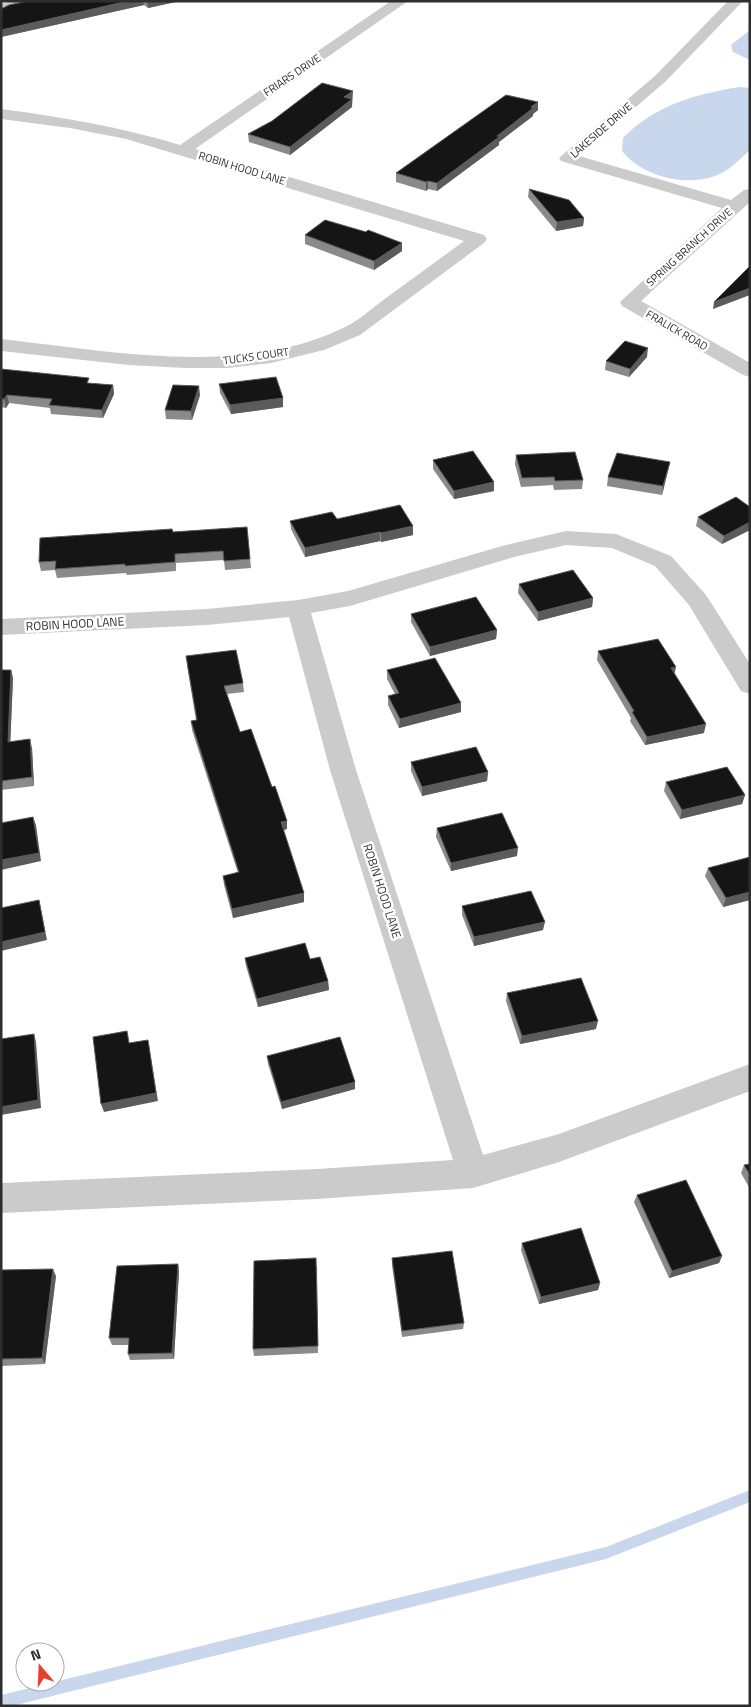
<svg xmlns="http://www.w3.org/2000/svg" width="751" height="1707" font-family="'Titillium Web',sans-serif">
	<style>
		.water { fill: #c8d7ec }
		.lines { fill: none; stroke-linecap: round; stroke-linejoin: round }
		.stream { fill: #c8d7ec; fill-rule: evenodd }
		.minor { fill: #cbcbcb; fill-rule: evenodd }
		.wall { fill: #8a8a8a }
		.shaded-wall { fill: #5b5b5b }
		.building { fill: #151515; stroke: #5b5b5b }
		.labels { text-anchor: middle; stroke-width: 5; stroke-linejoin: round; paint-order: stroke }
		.far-street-label { font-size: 11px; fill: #2e2e2e; stroke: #fff }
		.street-label { font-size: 12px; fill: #2e2e2e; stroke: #fff }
	</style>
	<rect width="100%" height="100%" fill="#fff"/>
	<g class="water">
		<polygon points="750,30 750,60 733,52 731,45"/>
		<path d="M740,87L750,88V150C739,160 729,171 715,176C685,187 641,176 622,151L623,138C655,105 696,94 740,87Z"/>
	</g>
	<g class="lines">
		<polygon class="stream" points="750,1490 750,1502 606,1559 12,1706 1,1706 1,1695 606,1547"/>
		<g class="minor">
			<polygon points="14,1 43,1 41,4 1,12 1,4"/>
			<path d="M391,1H408L195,149L484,235L487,239L484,243L360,335L324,350L271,363L227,368H185L129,365L1,351V339C109,351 244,378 345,327C358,321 370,310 382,301C409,281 437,261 464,241L126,139L70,128L1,119V109C62,117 121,127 180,145Z"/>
			<polygon points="728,1 743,1 666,81 579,156 731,200 744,190 750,189 750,202 641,301 750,363 750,377 743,375 622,306 620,302 722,208 561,161 559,158 656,75"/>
			<polygon points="566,531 616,534 671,556 706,595 750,664 750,694 741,691 689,605 655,566 612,548 566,545 514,557 350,606 311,613 356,770 483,1155 559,1134 750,1064 750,1091 559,1162 473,1188 317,1199 1,1213 1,1183 317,1169 453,1160 330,770 289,617 207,625 1,635 1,619 207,609 298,600 348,591 502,546"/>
		</g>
	</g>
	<g class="wall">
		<polygon points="28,1 180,1 148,8 144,5 1,37 1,9"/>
		<polygon points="352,99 352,107 290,155 249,142 248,134 353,99"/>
		<polygon points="538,102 538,110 533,114 533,116 499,142 499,145 437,191 428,189 426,191 396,182 396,173"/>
		<polygon points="529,189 584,218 583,226 556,231 528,197"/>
		<polygon points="305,235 402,243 402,251 374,270 305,244"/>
		<polygon points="647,357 629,377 605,370 606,361"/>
		<polygon points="1,369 90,383 113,385 114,394 103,418 51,414 50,408 9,403 6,408 1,407"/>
		<polygon points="219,384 283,407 231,414 220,393"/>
		<polygon points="200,395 192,420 166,419 165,410"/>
		<polygon points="516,455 583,480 582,489 554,490 553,485 521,487 515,464"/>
		<polygon points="433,460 494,491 454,499 433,469"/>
		<polygon points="670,462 662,495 607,486 608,477"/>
		<polygon points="750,507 750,530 722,544 696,526 698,517"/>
		<polygon points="337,519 413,526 413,535 381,542 380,541 305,557 291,529 290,521"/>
		<polygon points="247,527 251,568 225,570 224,560 176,563 176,571 127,575 126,573 57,578 55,570 41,571 39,562 173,532"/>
		<polygon points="519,584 593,598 592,607 538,621 518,593"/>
		<polygon points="411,614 497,630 496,639 430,656 411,622"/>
		<polygon points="598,651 674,673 704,733 645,745 630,721 631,718 597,660"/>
		<polygon points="187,665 243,683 244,692 227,694 240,732 272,787 287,821 287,829 283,830 304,902 233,918 224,885 223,876 238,873 192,730 191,721 196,720"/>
		<polygon points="1,670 11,670 13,678 10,742 32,748 34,786 1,790"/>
		<polygon points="387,670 461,703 461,712 399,728 388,705 388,696 395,694 387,679"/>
		<polygon points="411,762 488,772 487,781 422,796 411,771"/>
		<polygon points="666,782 745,795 742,804 680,819 664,791"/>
		<polygon points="437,828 517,856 451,871 436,837"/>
		<polygon points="750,857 750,900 723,907 705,876 708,868"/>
		<polygon points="462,906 543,930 474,946 462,915"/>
		<polygon points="245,958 310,959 328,981 329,990 258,1007 246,966"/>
		<polygon points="507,993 596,1029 520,1044 506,1001"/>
		<polygon points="267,1056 355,1082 355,1089 282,1109 268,1064"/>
		<polygon points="750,1164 750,1189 741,1173 744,1165"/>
		<polygon points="637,1195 722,1256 719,1263 669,1278 634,1202"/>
		<polygon points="522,1243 600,1283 598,1290 539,1304 521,1250"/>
		<polygon points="392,1258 464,1323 463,1329 402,1337 392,1265"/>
		<polygon points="178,1264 179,1271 174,1359 130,1360 128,1354 128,1345 112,1345 109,1338"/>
		<polygon points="317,1265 318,1353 254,1356 253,1349"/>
		<polygon points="1,1270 56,1276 45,1364 1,1366"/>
	</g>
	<g class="shaded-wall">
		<polygon points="128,1 143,1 144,5 1,37 1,30"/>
		<polygon points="147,1 180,1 148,8"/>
		<polygon points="353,91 352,107 290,155 290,147 344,97"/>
		<polygon points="538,102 538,110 533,114 533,116 499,142 499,145 437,191 437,183 497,136"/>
		<polygon points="428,181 428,189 426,191 426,182"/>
		<polygon points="584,218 583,226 556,231 557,222"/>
		<polygon points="402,243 402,251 374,270 374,261"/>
		<polygon points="750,288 750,295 713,309 714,302"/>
		<polygon points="648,348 647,357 629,377 630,369"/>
		<polygon points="113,385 114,394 103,418 102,410"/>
		<polygon points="199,386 200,395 192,420 191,411"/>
		<polygon points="7,395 9,403 6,408 4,399"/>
		<polygon points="283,398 283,407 231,414 230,405"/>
		<polygon points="670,462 668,471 662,495 663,486"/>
		<polygon points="494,482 494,491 454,499 454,491"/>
		<polygon points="750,522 750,530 722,544 724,536"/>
		<polygon points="413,526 413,535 381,542 381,533"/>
		<polygon points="380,532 380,541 305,557 305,548"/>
		<polygon points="593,598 592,607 538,621 538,612"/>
		<polygon points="497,630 496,639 430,656 430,647"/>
		<polygon points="676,667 674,676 671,668"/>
		<polygon points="11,670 13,678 10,751 8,742"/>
		<polygon points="461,703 461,712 399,728 400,719"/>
		<polygon points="706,724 704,733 645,745 647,737"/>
		<polygon points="30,739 32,748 34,786 32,777"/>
		<polygon points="488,772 487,781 422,796 422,787"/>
		<polygon points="745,795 742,804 680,819 682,810"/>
		<polygon points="33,817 36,825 41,861 1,870 1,860"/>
		<polygon points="287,821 287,829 281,831 281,822"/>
		<polygon points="518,848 517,856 451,871 451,863"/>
		<polygon points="750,892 750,900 723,907 726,898"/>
		<polygon points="304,893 304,902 233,918 232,909"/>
		<polygon points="39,900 47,940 1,951 1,942"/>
		<polygon points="545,922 543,930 474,946 474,937"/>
		<polygon points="328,981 329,990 258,1007 257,999"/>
		<polygon points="598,1021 596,1029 520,1044 522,1036"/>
		<polygon points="34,1034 36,1042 41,1108 1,1115 1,1107"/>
		<polygon points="148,1040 158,1101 104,1112 101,1104"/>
		<polygon points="355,1082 355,1089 282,1109 281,1102"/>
		<polygon points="722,1256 719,1263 669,1278 672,1271"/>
		<polygon points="178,1264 179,1271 174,1359 172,1353"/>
		<polygon points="53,1269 56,1276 45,1364 42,1358"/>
		<polygon points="600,1283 598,1290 539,1304 541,1297"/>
	</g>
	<g class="building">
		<polygon points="28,1 128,1 1,30 1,9 9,5"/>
		<polygon points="322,83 353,91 344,97 352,99 290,147 248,134 272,121"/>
		<polygon points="506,95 538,102 531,107 533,108 497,136 499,137 437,183 428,181 426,182 396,173"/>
		<polygon points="529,189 569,200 584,218 557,222"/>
		<polygon points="325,220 366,232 368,230 402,243 374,261 305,235"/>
		<polygon points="750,266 750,288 714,302"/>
		<polygon points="625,341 648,348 630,369 606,361"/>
		<polygon points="1,369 89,378 87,383 113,385 102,410 49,405 52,399 7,395 4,399 1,399"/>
		<polygon points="276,377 283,398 230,405 219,384"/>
		<polygon points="173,385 199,386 191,411 165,410"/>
		<polygon points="473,451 494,482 454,491 433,460"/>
		<polygon points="575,452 583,480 555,481 554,477 522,478 516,455"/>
		<polygon points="617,453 670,462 663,486 608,477"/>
		<polygon points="736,497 750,507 750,522 724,536 698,517"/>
		<polygon points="400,505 413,526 381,533 380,532 305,548 290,521 332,512 337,519"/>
		<polygon points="247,527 250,559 224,561 223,551 175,554 175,562 125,566 125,564 55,569 56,561 39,562 40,538 172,529 173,532"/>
		<polygon points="573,570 593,598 538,612 519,584"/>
		<polygon points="476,597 497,630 430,647 411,614"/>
		<polygon points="658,639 676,667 671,668 706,724 647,737 632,712 634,711 598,651"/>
		<polygon points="236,650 243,683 224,686 240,732 251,729 272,787 275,786 287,821 281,822 304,893 232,909 223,876 239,872 191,721 197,720 186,656"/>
		<polygon points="435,658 461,703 400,719 388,696 399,693 387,670"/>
		<polygon points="1,670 11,670 8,742 30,739 32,777 1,781"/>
		<polygon points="476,747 488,772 422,787 411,762"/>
		<polygon points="727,767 745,795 682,810 666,782"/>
		<polygon points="502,813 518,848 451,863 437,828"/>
		<polygon points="33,817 39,853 1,860 1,823"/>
		<polygon points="750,857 750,892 726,898 708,868"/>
		<polygon points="531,891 545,922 474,937 462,906"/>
		<polygon points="39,900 45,932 1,942 1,908"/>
		<polygon points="305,943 310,959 320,957 328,981 257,999 245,958"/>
		<polygon points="581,978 598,1021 522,1036 507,993"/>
		<polygon points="127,1031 129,1043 148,1040 156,1093 101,1104 93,1037"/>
		<polygon points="34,1034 38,1100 1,1107 1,1039"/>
		<polygon points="340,1037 355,1082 281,1102 267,1056"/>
		<polygon points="750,1164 750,1175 744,1165"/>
		<polygon points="686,1180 722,1256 672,1271 637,1195"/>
		<polygon points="581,1228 600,1283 541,1297 522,1243"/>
		<polygon points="452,1251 464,1323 402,1331 392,1258"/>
		<polygon points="316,1258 318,1346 253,1349 254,1261"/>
		<polygon points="178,1264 172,1353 128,1354 129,1338 109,1338 117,1266"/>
		<polygon points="53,1269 42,1358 1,1359 1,1270"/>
	</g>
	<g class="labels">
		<g class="far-street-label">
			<text transform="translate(292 75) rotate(-34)" y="4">FRIARS DRIVE</text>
			<text transform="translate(601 130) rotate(-41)" y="4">LAKESIDE DRIVE</text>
			<text transform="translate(242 168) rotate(17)" y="4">ROBIN HOOD LANE</text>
			<text transform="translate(689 247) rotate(-42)" y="4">SPRING BRANCH DRIVE</text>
			<text transform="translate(677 330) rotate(30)" y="4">FRALICK ROAD</text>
			<text transform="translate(256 356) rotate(-8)" y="4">TUCKS COURT</text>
		</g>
		<g class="street-label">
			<text transform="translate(75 624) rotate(-3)" y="4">ROBIN HOOD LANE</text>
			<text transform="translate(382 891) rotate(72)" y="4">ROBIN HOOD LANE</text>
		</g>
	</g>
	<rect width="751" height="1707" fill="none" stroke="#2e2e2e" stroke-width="5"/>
	<g transform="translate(40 1667) rotate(341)"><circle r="24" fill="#ffffff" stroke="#ababab"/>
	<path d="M0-4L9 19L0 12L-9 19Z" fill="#e7412e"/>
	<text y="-8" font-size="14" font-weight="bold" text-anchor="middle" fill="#2e2e2e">N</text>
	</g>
</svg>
